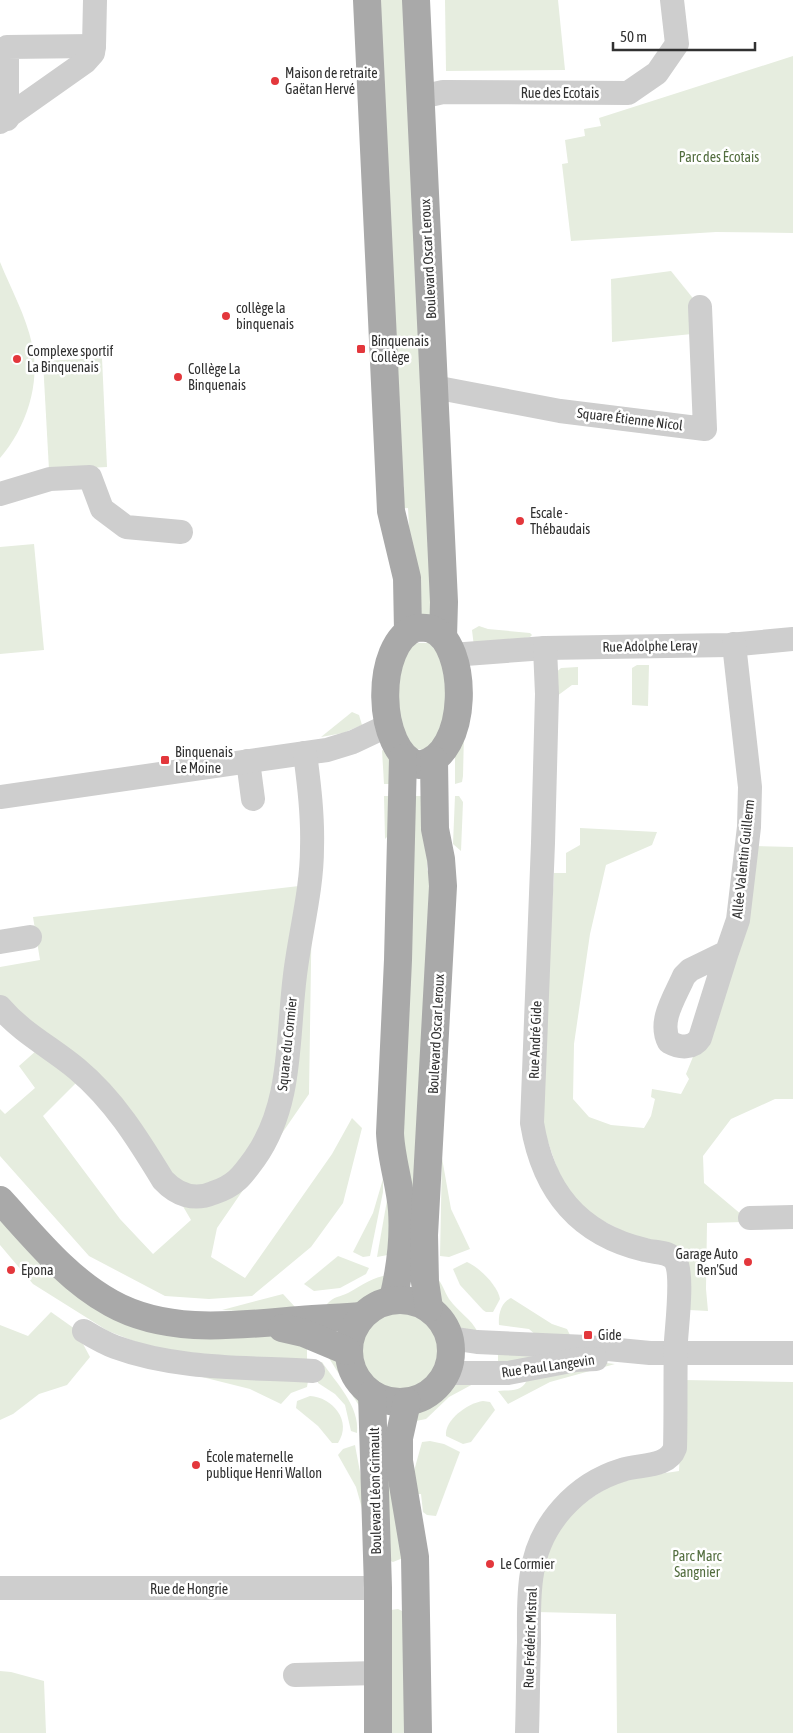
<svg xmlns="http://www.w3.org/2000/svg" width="793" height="1733" font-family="'Asap Condensed',sans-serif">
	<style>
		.green { fill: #e6eddf }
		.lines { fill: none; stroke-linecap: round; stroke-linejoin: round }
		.minor { stroke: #cecece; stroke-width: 24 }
		.major { stroke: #a9a9a9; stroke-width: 28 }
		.poi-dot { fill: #e3373c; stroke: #fff; stroke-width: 2 }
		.labels { text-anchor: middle; stroke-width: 5; stroke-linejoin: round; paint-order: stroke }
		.poi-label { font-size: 14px; fill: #313131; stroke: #fff; text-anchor: start }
		.street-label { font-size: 14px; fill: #313131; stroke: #fff }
		.park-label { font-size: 14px; fill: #526d3e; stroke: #fff }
	</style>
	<rect width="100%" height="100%" fill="#fff"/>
	<g class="green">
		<polygon points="378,0 411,0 438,613 414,618 408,508 397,509 395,488 404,487 397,444"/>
		<polygon points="445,0 558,0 565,70 446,71"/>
		<polygon points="793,56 793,233 716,232 571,241 562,164 568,163 565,140 585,136 584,129 601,126 599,118"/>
		<path d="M0,262C11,289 26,316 32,344C41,384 26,428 0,458Z"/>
		<polygon points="671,271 700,307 702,333 612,342 611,279"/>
		<polygon points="102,358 107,467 49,470 43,361"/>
		<polygon points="34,544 44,650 0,654 0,547"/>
		<polygon points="479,626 488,629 530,633 532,635 530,637 474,647 472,630"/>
		<polygon points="418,643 429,643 444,659 447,721 427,750 416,749 403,736 394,681 410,646"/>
		<polygon points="637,665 649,665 648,706 632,705 632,668"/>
		<polygon points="578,667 578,685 572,685 553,699 553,675 561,668"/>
		<polygon points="352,712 359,715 362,725 343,733 321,737"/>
		<polygon points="464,733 463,776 462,782 455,784 455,751"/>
		<polygon points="382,750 391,754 397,784 384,784"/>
		<polygon points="384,796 397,796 388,836 385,839"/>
		<polygon points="409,796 429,796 427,869 433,886 427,1065 410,1216 400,1161"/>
		<polygon points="455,796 459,796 463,802 461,851 453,844"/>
		<polygon points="580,828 657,832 652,845 606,865 590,934 574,1044 573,1099 589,1117 611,1125 644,1128 651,1116 655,1099 651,1097 652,1089 681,1094 689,1079 686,1074 734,956 753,846 793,847 793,1099 775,1099 731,1119 703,1156 704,1183 742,1215 742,1222 707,1223 706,1289 708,1311 689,1310 684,1263 588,1213 564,1188 540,1119 554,873 566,873 566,853 580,845"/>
		<polygon points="299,886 312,898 309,1094 217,1228 211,1257 245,1278 332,1154 352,1118 362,1128 343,1203 311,1247 252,1296 209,1299 165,1296 89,1256 0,1156 0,1109 5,1114 35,1088 19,1066 37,1050 76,1083 43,1116 120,1219 153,1254 191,1220 126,1109 0,996 0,967 40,960 33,917"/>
		<polygon points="442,1158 451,1209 470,1249 449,1257 440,1256"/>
		<polygon points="383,1179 383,1192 370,1256 363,1257 353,1252 373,1213"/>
		<polygon points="389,1189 393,1254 377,1257"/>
		<polygon points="0,1209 72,1286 272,1335 307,1341 307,1362 192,1355 139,1343 108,1331 33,1284 0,1245"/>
		<polygon points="338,1256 369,1268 366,1274 340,1288 314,1291 304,1284"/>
		<path d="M467,1262C479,1267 498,1286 500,1299L493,1312H486L483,1310L460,1285L453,1269Z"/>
		<path d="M389,1275C378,1306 356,1308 328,1313L327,1304C334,1296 340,1297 348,1293C363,1285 372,1277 389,1275Z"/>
		<path d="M435,1276C442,1282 444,1291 449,1299C458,1312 472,1319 478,1333C443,1332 439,1303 435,1276Z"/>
		<polygon points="283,1294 296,1308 257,1312 222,1310"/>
		<path d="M511,1298L552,1324L567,1329L571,1337L537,1336L529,1329L499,1325C498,1315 501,1302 511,1298Z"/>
		<circle cx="402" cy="1351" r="43"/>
		<polygon points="51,1312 75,1329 90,1357 67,1385 39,1394 13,1414 0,1420 0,1325 28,1336"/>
		<polygon points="498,1352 556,1353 498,1368"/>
		<polygon points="327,1355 342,1361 363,1397 363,1412"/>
		<path d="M317,1362H322C336,1383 360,1406 357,1433L351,1431L345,1405L335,1394L318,1383Z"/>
		<path d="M607,1363L615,1364L550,1382L508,1404L498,1391C512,1390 524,1392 528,1377Z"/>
		<polygon points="202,1377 308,1381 307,1387 291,1393 281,1404 250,1389"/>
		<polygon points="684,1380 793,1382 793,1733 617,1733 616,1614 537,1612 540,1575 554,1533 573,1510 619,1480 679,1471"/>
		<path d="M450,1383H475L449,1397L426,1419L411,1422C419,1404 437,1397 450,1383Z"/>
		<path d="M310,1396C332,1397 353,1421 338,1443H332L318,1426L296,1408L297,1401Z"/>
		<path d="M483,1401L490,1402L495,1410L471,1442L463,1444L446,1436C444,1420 468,1403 483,1401Z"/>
		<polygon points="430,1441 444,1444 460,1452 436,1516 427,1515 423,1512 421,1494 417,1494 414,1471 422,1442"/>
		<polygon points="393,1444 403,1558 393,1562 388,1560 383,1489"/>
		<polygon points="355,1445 365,1499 363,1512 356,1487 338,1455 343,1449"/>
		<polygon points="398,1609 404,1612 412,1733 385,1733 391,1610"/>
		<polygon points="0,1671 11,1672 44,1681 46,1733 0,1733"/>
	</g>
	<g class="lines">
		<g class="minor">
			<polyline points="421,97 443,92 628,93 657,73 677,44 672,0"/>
			<polyline points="7,119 7,47 94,46"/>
			<polyline points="0,122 85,62 93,53 94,46 95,0"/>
			<polyline points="434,387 560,411 705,429 700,307"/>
			<polyline points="0,494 50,479 90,477 102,509 126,527 181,532"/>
			<polyline points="452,655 545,648 729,645 793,639"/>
			<polyline points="248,761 253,799"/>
			<polyline points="0,797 327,750 353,742 389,725"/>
			<polyline points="0,942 30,937"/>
			<path d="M727,952L700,1038C693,1049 680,1048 669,1042C658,1021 675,997 684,976L690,970L727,952L738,920L749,827L750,787L734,644"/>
			<path d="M0,1007C22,1033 52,1048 77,1069C114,1100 138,1139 163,1180C177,1195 194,1201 213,1193C235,1186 242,1176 255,1158C293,1104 287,1037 295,975C300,933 312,890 312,848C313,816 309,784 305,753"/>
			<polyline points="750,1218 793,1217"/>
			<path d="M84,1331C94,1337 104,1343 115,1347C177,1370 248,1367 313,1371"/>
			<polyline points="450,1338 477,1342 587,1347 650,1353 793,1353"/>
			<polyline points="446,1373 508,1373 576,1360 596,1359"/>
			<polyline points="0,1588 378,1588"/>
			<polyline points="295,1675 378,1673"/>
			<path d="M527,1733C528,1703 528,1672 529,1642C529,1619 528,1595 532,1573C539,1524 576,1484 622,1470C640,1464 668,1468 675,1448C676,1413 675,1377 676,1341C677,1324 683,1276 676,1262C671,1251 656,1253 645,1250C577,1234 543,1190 532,1123L543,843L547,694L545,648"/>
		</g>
		<g class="major">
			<polyline points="367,0 391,511 407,578 408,631"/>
			<polyline points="416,0 444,602 443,637"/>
			<path d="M416,628C421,628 426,627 431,629C469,642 471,757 419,765C375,753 374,642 416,628Z"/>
			<path d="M0,1200C34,1237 67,1279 111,1303C168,1335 238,1325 300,1320C321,1318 341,1318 361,1316"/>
			<path d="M393,1299C400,1270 404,1240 402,1210C400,1184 391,1159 390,1133L398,960L403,758"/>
			<circle cx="400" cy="1351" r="51"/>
			<polyline points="429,1308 425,1282 424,1235 443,886 441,859 435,829 434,760"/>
			<polyline points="282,1328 304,1333 347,1351"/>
			<polyline points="372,1394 378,1588 378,1733"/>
			<polyline points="407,1402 399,1438 399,1461 415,1557 418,1733"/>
		</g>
	</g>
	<g class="poi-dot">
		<circle cx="275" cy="81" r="5"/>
		<circle cx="226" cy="316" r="5"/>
		<rect x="356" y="344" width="10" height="10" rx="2.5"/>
		<circle cx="17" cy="359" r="5"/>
		<circle cx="178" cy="377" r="5"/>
		<circle cx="520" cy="521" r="5"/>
		<rect x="160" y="755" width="10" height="10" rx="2.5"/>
		<circle cx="748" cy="1262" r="5"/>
		<circle cx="11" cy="1270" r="5"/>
		<rect x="583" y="1330" width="10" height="10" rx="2.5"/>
		<circle cx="196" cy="1465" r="5"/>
		<circle cx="490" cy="1564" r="5"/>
	</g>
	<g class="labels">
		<g class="poi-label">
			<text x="285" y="78">Maison de retraite<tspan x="285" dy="16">Gaëtan Hervé</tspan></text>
			<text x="236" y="313">collège la<tspan x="236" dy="16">binquenais</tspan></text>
			<text x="371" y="346">Binquenais<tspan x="371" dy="16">Collège</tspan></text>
			<text x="27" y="356">Complexe sportif<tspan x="27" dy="16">La Binquenais</tspan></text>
			<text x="188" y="374">Collège La<tspan x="188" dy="16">Binquenais</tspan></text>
			<text x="530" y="518">Escale -<tspan x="530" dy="16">Thébaudais</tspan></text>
			<text x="175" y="757">Binquenais<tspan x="175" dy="16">Le Moine</tspan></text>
			<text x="738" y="1259" text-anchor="end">Garage Auto<tspan x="738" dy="16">Ren'Sud</tspan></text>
			<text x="21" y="1275">Epona</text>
			<text x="598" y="1340">Gide</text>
			<text x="206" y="1462">École maternelle<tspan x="206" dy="16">publique Henri Wallon</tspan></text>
			<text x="500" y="1569">Le Cormier</text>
		</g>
		<g class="street-label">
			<text x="560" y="98">Rue des Ecotais</text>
			<text transform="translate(428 259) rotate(-93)" y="5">Boulevard Oscar Leroux</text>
			<text transform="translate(630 419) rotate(7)" y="5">Square Étienne Nicol</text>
			<text transform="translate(650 646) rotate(-1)" y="5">Rue Adolphe Leray</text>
			<text transform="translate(743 859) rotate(-84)" y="5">Allée Valentin Guillerm</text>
			<text transform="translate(436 1034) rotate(-87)" y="5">Boulevard Oscar Leroux</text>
			<text transform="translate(535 1040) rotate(-88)" y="5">Rue André Gide</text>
			<text transform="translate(287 1044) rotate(-84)" y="5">Square du Cormier</text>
			<text transform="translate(548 1366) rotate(-8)" y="5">Rue Paul Langevin</text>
			<text transform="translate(375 1491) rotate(-91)" y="5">Boulevard Léon Grimault</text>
			<text x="189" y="1594">Rue de Hongrie</text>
			<text transform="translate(530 1638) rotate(-88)" y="5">Rue Frédéric Mistral</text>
		</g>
		<g class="park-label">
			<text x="719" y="162">Parc des Écotais</text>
			<text x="697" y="1561">Parc Marc<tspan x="697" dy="16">Sangnier</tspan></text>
		</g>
	</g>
	<path d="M613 42v8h142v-8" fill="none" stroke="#313131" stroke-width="2.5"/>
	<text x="620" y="42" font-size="15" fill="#313131" stroke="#ffffff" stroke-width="4" paint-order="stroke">50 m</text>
</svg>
